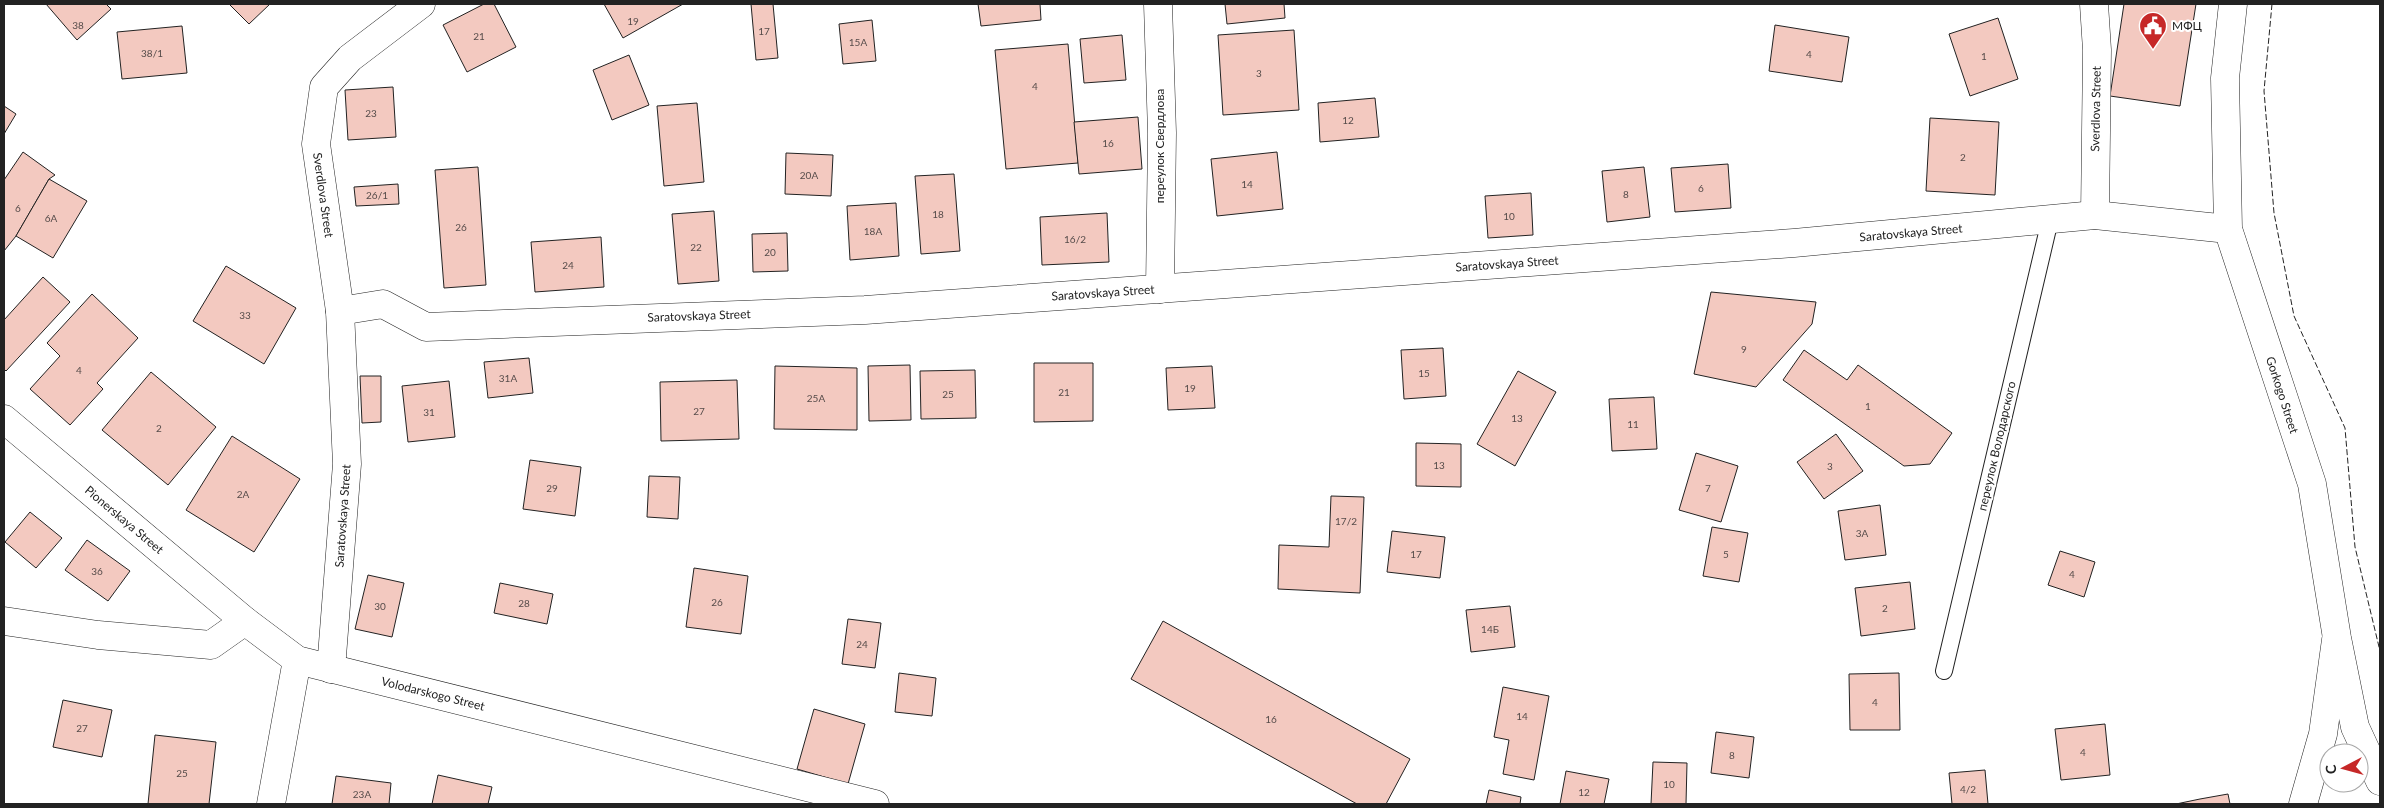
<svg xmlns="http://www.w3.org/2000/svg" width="2384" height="808" font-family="Lato,sans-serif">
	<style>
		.building { fill: #f3c9c0; stroke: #222 }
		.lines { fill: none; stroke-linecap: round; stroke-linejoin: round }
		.service-casing { stroke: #222; stroke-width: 18 }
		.minor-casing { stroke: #222; stroke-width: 29 }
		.tertiary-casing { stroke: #222; stroke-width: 29 }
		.service { stroke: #fff; stroke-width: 16 }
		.minor { stroke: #fff; stroke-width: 28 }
		.tertiary { stroke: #fff; stroke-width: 28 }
		.fence { stroke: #222; stroke-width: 1; stroke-dasharray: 6 2.5; stroke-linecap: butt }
		.labels { text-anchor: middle; stroke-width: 4; stroke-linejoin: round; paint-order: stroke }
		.number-label { font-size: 10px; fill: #564c4a }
		.poi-label { font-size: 12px; fill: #222; stroke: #fff; text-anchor: start }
		.street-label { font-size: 12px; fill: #222; stroke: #fff }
	</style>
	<rect width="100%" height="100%" fill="#fff"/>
	<g class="building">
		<polygon points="46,4 106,4 111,9 77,40"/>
		<polygon points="229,4 270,4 249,24"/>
		<polygon points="484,4 494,4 516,47 467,72 443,25"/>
		<polygon points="604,4 683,4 623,38"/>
		<polygon points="751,4 773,4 778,58 756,60"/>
		<polygon points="978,4 1040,4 1041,20 981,26"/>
		<polygon points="1225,4 1284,4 1285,18 1227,24"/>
		<polygon points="2124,4 2196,4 2180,106 2110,96"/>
		<polygon points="1998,18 2018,79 1970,96 1949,34"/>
		<polygon points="872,20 876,61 843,64 839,24"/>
		<polygon points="1775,25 1849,37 1842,82 1769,71"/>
		<polygon points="182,26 187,73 122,79 117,32"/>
		<polygon points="1294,30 1299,110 1223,115 1218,35"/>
		<polygon points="1122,35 1126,80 1084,83 1080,39"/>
		<polygon points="1068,44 1078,163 1006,169 995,50"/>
		<polygon points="629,55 649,105 612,120 593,70"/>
		<polygon points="393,87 396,137 348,140 345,90"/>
		<polygon points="1375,98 1379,137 1320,142 1318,103"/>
		<polygon points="697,103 704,182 664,186 657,106"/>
		<polygon points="4,106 16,114 4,134"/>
		<polygon points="1138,117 1142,169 1079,174 1074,122"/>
		<polygon points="1930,118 1999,122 1995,195 1926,191"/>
		<polygon points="23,152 55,175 49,179 16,236 4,251 4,180"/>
		<polygon points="1277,152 1283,209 1217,216 1211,159"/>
		<polygon points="786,153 833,155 831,196 785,194"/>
		<polygon points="1728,164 1731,208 1675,212 1671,168"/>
		<polygon points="478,167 486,285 444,288 435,170"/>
		<polygon points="1644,167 1650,217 1607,222 1602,171"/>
		<polygon points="954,174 960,251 921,254 915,176"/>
		<polygon points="49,179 87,201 53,258 16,236"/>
		<polygon points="398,184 399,204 356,206 354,187"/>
		<polygon points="1531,193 1533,235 1488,238 1485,196"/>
		<polygon points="896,203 899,256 850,260 847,206"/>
		<polygon points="714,211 719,281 678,284 672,214"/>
		<polygon points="1107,213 1109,262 1042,265 1040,217"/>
		<polygon points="787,233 788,271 753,272 752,234"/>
		<polygon points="601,237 604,287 535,292 531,242"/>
		<polygon points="226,266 296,308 264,364 193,321"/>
		<polygon points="43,277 70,302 6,371 4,369 4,320"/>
		<polygon points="1711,292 1816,302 1812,324 1756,387 1694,374"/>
		<polygon points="92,294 138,338 97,383 103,389 70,425 30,389 60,356 47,343"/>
		<polygon points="1443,348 1446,396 1404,399 1401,350"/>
		<polygon points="1804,350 1847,380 1858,365 1952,433 1930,464 1904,466 1783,380"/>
		<polygon points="529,358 533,393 488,398 484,362"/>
		<polygon points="1034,363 1093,363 1093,421 1034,422"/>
		<polygon points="910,365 911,420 869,421 868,366"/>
		<polygon points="775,366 857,368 857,430 774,429"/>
		<polygon points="1212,366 1215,408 1168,410 1166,368"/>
		<polygon points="975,370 976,418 921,419 920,371"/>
		<polygon points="1518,371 1556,392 1515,466 1477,444"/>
		<polygon points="151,372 216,427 168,485 102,430"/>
		<polygon points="360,376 381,376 381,422 362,423"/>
		<polygon points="737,380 739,439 661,441 660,382"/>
		<polygon points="449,381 455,437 408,442 402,386"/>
		<polygon points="1654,397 1657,449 1612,451 1609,399"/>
		<polygon points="1836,434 1863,471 1824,499 1797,462"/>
		<polygon points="232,436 300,479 254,552 186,510"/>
		<polygon points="1416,443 1461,444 1461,487 1416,486"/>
		<polygon points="1696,453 1738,466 1721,522 1679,510"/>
		<polygon points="530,460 581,467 575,516 523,509"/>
		<polygon points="649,476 680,477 678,519 647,517"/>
		<polygon points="1331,496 1364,497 1360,593 1278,589 1279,545 1329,547"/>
		<polygon points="1880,505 1886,555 1845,560 1838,511"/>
		<polygon points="30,512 62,538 36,568 5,542"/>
		<polygon points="1712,527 1748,533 1739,582 1703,576"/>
		<polygon points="1392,531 1445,537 1440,578 1387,572"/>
		<polygon points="87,540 130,571 108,601 65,570"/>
		<polygon points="2060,551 2095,562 2084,597 2048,585"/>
		<polygon points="694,568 748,576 741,634 686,627"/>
		<polygon points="368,575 404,583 392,637 355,629"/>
		<polygon points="1910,582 1915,629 1861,636 1855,588"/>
		<polygon points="500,583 553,594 547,624 494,613"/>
		<polygon points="1510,606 1515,647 1471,652 1466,610"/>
		<polygon points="848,619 881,623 875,668 842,664"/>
		<polygon points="1163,621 1410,759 1386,804 1357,804 1131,679"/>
		<polygon points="899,673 936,678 932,716 895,712"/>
		<polygon points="1899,673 1900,730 1850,730 1849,674"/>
		<polygon points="1503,687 1549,696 1534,780 1503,774 1509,740 1494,737"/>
		<polygon points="63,700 112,710 102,757 53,747"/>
		<polygon points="814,709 865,724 848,784 797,769"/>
		<polygon points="2105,724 2110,775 2061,780 2055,729"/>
		<polygon points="1716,732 1754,737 1749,778 1711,773"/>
		<polygon points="155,735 216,742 209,804 148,804"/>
		<polygon points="1653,762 1687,763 1686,804 1651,804"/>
		<polygon points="1985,770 1988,804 1952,804 1949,773"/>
		<polygon points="1566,771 1609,779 1604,804 1560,804"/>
		<polygon points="438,775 492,787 488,804 432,804"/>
		<polygon points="336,776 391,783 389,804 332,804"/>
		<polygon points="1489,790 1521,797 1520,804 1486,804"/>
		<polygon points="2228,794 2230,804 2176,804 2200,799"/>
	</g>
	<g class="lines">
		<defs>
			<polyline id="service" points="1944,671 2050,220"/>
			<g id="minor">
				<polyline points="1158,4 1162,133 1160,289"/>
				<polyline points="2094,4 2097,50 2095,215"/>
				<polyline points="340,311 316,144 324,87 350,58 421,4"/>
				<polyline points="4,419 245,621"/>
				<polyline points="4,621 98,635 211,645 245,621 297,660 875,804"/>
				<polyline points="331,669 347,464 340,311 383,304 426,327 865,310 1794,243 2095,215 2228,229"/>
				<polyline points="271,804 297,660"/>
				<polyline points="2303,804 2323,734 2336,640"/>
			</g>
			<polyline id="tertiary" points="2233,4 2225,78 2228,229 2312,484 2337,638 2355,727 2380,781"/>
		</defs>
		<use href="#service" class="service-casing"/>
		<use href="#minor" class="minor-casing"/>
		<use href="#tertiary" class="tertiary-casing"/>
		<use href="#service" class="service"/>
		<use href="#minor" class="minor"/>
		<use href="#tertiary" class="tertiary"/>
		<polyline class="fence" points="2272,4 2264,91 2274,213 2294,316 2345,428 2355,547 2380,651"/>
	</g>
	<defs>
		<symbol id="civic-pin" viewBox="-11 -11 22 30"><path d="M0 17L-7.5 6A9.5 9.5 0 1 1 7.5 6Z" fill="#c62828" stroke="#fff"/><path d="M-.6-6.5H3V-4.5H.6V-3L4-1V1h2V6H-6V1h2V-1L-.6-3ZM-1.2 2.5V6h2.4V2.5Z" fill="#fff"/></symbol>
	</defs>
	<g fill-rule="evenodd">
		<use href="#civic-pin" x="2137" y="10" width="32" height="43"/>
	</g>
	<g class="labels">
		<g class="number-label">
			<text x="633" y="25">19</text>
			<text x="78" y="29">38</text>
			<text x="764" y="35">17</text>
			<text x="479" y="40">21</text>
			<text x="858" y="46">15А</text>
			<text x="152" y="57">38/1</text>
			<text x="1809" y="58">4</text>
			<text x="1984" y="60">1</text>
			<text x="1259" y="77">3</text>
			<text x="1035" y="90">4</text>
			<text x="371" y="117">23</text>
			<text x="1348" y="124">12</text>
			<text x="1108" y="147">16</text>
			<text x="1963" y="161">2</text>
			<text x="809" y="179">20А</text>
			<text x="1247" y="188">14</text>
			<text x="1701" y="192">6</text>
			<text x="1626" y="198">8</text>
			<text x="377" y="199">26/1</text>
			<text x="18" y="212">6</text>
			<text x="938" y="218">18</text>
			<text x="1509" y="220">10</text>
			<text x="51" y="222">6А</text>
			<text x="461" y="231">26</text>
			<text x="873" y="235">18А</text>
			<text x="1075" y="243">16/2</text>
			<text x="696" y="251">22</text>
			<text x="770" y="256">20</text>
			<text x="568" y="269">24</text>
			<text x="245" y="319">33</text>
			<text x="1744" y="353">9</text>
			<text x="79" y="374">4</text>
			<text x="1424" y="377">15</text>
			<text x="508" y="382">31А</text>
			<text x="1190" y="392">19</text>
			<text x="1064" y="396">21</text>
			<text x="948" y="398">25</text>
			<text x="816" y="402">25А</text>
			<text x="1868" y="410">1</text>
			<text x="699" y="415">27</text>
			<text x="429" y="416">31</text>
			<text x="1517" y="422">13</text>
			<text x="1633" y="428">11</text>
			<text x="159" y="432">2</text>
			<text x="1439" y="469">13</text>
			<text x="1830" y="470">3</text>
			<text x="552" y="492">29</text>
			<text x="1708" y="492">7</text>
			<text x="243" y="498">2А</text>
			<text x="1346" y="525">17/2</text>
			<text x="1862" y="537">3А</text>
			<text x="1416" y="558">17</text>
			<text x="1726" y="558">5</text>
			<text x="97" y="575">36</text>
			<text x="2072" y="578">4</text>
			<text x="717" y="606">26</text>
			<text x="524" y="607">28</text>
			<text x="380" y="610">30</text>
			<text x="1885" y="612">2</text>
			<text x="1490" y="633">14Б</text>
			<text x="862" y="648">24</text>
			<text x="1875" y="706">4</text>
			<text x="1522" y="720">14</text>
			<text x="1271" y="723">16</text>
			<text x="82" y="732">27</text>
			<text x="2083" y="756">4</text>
			<text x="1732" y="759">8</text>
			<text x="182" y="777">25</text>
			<text x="1669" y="788">10</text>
			<text x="1968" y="793">4/2</text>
			<text x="1584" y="796">12</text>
			<text x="362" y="798">23А</text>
		</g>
		<g class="poi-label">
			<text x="2172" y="30">МФЦ</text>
		</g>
		<g class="street-label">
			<text transform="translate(2096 109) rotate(-89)" y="4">Sverdlova Street</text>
			<text transform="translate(1160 146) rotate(-90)" y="4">переулок Свердлова</text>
			<text transform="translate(323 195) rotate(82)" y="4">Sverdlova Street</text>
			<text transform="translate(1911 233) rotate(-5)" y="4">Saratovskaya Street</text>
			<text transform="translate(1507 264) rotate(-4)" y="4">Saratovskaya Street</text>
			<text transform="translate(1103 293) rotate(-4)" y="4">Saratovskaya Street</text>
			<text transform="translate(699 316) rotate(-2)" y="4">Saratovskaya Street</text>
			<text transform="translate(2282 395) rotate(72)" y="4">Gorkogo Street</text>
			<text transform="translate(1997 446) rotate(-77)" y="4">переулок Володарского</text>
			<text transform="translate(343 516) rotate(-86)" y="4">Saratovskaya Street</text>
			<text transform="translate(124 520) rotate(40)" y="4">Pionerskaya Street</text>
			<text transform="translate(433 694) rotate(14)" y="4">Volodarskogo Street</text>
		</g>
	</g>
	<rect width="2384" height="808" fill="none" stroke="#222222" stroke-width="10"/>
	<g transform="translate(2344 768) rotate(264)"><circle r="24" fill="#ffffff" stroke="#a7a7a7"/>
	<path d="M0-4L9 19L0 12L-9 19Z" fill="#c62828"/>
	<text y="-8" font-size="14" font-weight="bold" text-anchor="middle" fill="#222222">С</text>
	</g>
</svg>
